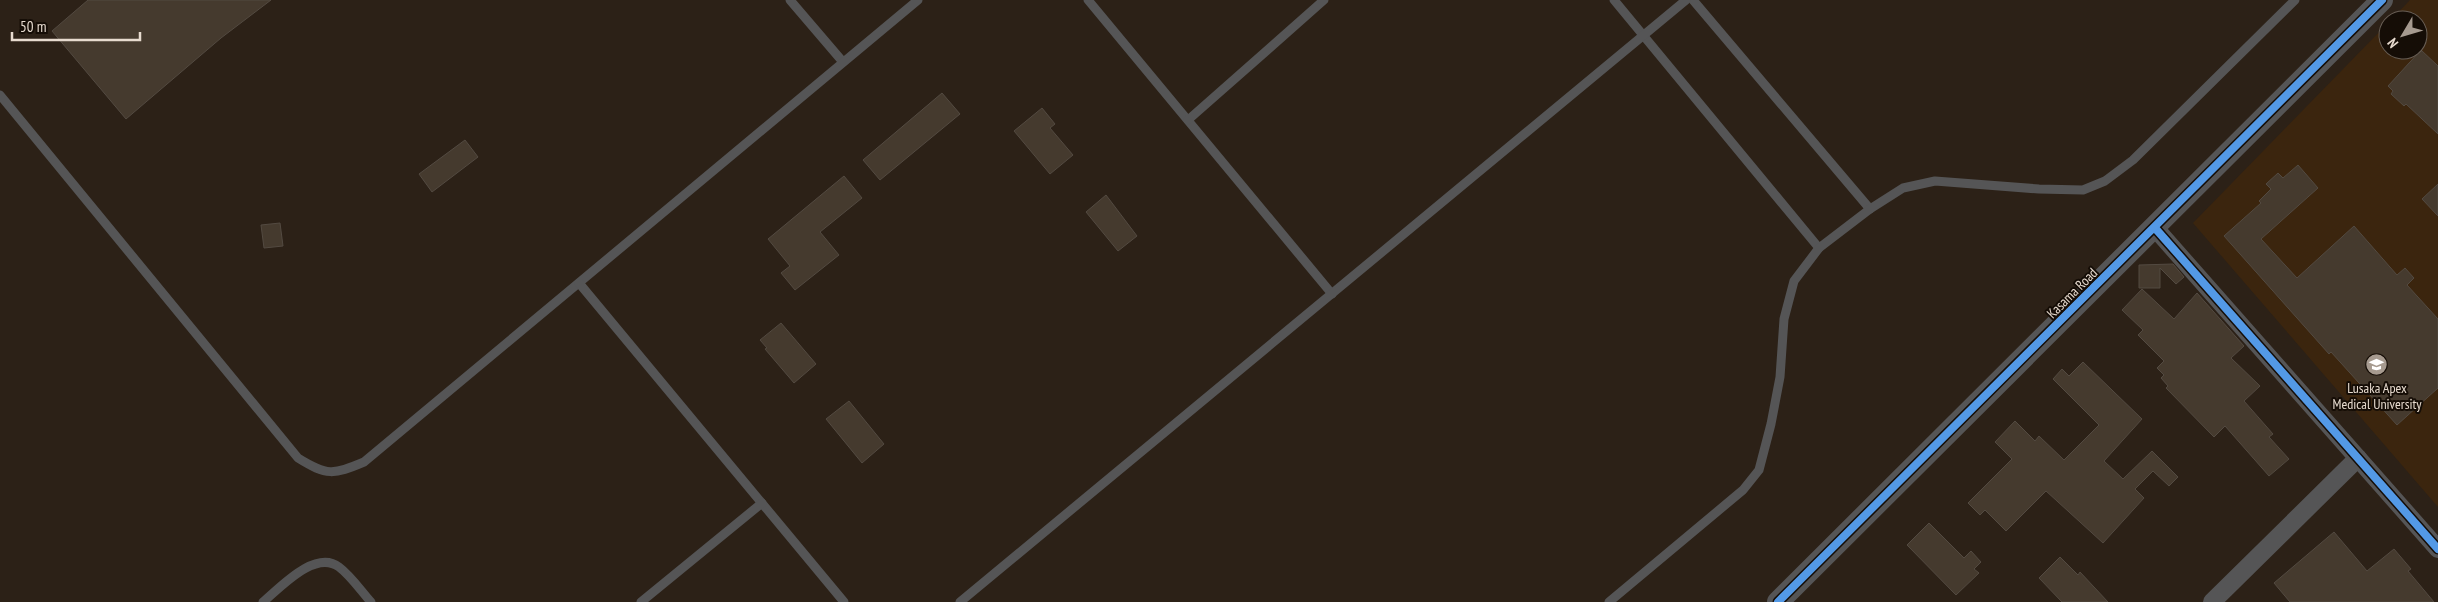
<svg xmlns="http://www.w3.org/2000/svg" width="2438" height="602" font-family="'PT Sans Narrow',sans-serif">
	<style>
		.built { fill: #3b250e }
		.building { fill: #453a2e; stroke: #534a41 }
		.lines { fill: none; stroke-linecap: round; stroke-linejoin: round }
		.service { stroke: #555556; stroke-width: 9 }
		.minor { stroke: #555556; stroke-width: 18 }
		.tertiary { stroke: #555556; stroke-width: 22 }
		.cycleway-casing { stroke: #150d06; stroke-width: 11 }
		.cycleway { stroke: #5399e6; stroke-width: 8 }
		.labels { text-anchor: middle; stroke-width: 4; stroke-linejoin: round; paint-order: stroke }
		.street-label { font-size: 14px; fill: #e7dbcf; stroke: #150d06 }
		.poi-label { font-size: 14px; fill: #e7dbcf; stroke: #150d06 }
	</style>
	<rect width="100%" height="100%" fill="#2c2117"/>
	<polygon class="built" points="2410,0 2438,0 2438,507 2193,223 2388,23 2388,50 2418,50 2418,20 2391,20"/>
	<g class="building">
		<polygon points="88,0 271,0 221,38 126,119 52,31"/>
		<polygon points="2421,50 2438,66 2438,134 2406,104 2404,106 2391,94 2393,91 2388,86"/>
		<polygon points="942,93 960,114 880,180 863,160"/>
		<polygon points="1042,108 1055,124 1050,128 1073,155 1050,174 1014,131"/>
		<polygon points="465,140 478,157 432,192 419,174"/>
		<polygon points="2298,165 2318,188 2261,239 2297,278 2354,226 2397,275 2405,268 2414,278 2407,285 2438,319 2438,388 2397,425 2331,352 2329,354 2224,236 2261,203 2259,201 2271,189 2266,184 2278,173 2283,178"/>
		<polygon points="844,176 862,198 820,232 839,255 795,290 781,273 790,266 768,239"/>
		<polygon points="2438,184 2438,216 2422,199"/>
		<polygon points="1106,195 1137,236 1118,251 1086,212"/>
		<polygon points="280,223 283,246 264,248 261,225"/>
		<polygon points="2173,264 2184,277 2176,284 2160,268 2160,288 2139,288 2139,265"/>
		<polygon points="2142,289 2174,319 2197,293 2244,346 2231,358 2260,386 2244,401 2273,434 2269,437 2289,459 2269,476 2225,426 2214,437 2166,388 2168,386 2161,378 2164,375 2157,368 2164,361 2138,335 2143,330 2122,310"/>
		<polygon points="781,323 816,364 794,383 765,349 767,348 760,340"/>
		<polygon points="2083,362 2142,419 2104,461 2123,479 2152,451 2178,477 2169,486 2153,471 2135,489 2144,498 2103,543 2046,491 2006,531 1985,510 1980,515 1968,503 2012,459 1995,442 2015,421 2035,441 2039,436 2064,460 2099,425 2053,379 2062,369 2069,376"/>
		<polygon points="849,401 884,444 862,463 826,419"/>
		<polygon points="1929,523 1964,558 1971,551 1981,562 1974,569 1979,573 1956,595 1907,545"/>
		<polygon points="2334,532 2367,571 2394,549 2411,569 2408,571 2434,602 2290,602 2274,583"/>
		<polygon points="2060,557 2078,575 2080,572 2108,602 2062,602 2039,578"/>
	</g>
	<g class="lines">
		<g class="service">
			<polyline points="790,0 843,62"/>
			<polyline points="1088,0 1332,294"/>
			<polyline points="1614,0 1819,248"/>
			<polyline points="1693,0 1870,209"/>
			<path d="M0,95L298,458C327,476 333,475 364,462L918,0"/>
			<polyline points="1188,120 1324,0"/>
			<polyline points="579,283 844,602"/>
			<path d="M263,602C280,588 315,549 339,567C351,576 361,591 371,602"/>
			<polyline points="641,602 762,503"/>
			<polyline points="960,602 1686,0"/>
			<polyline points="1609,602 1743,490 1759,470 1771,424 1780,377 1784,319 1794,281 1819,248 1870,209 1903,188 1935,181 2039,189 2083,190 2105,181 2133,160 2295,0"/>
		</g>
		<g class="minor">
			<polyline points="2155,228 2438,549"/>
			<polyline points="2212,602 2358,458"/>
		</g>
		<polyline class="tertiary" points="1778,602 2382,0"/>
		<defs>
			<g id="cycleway">
				<polyline points="2155,228 2438,549"/>
				<polyline points="1778,602 2382,0"/>
			</g>
		</defs>
		<use href="#cycleway" class="cycleway-casing"/>
		<use href="#cycleway" class="cycleway"/>
	</g>
	<defs>
		<symbol id="university-disc" viewBox="-11 -11 22 22"><circle r="9.5" fill="#a69a8f" stroke="#150d06"/><path d="M0-5L7-2L0 1L-7-2ZM-4 1L0 2.5L4 1V4Q0 6-4 4Z" fill="#fff"/></symbol>
	</defs>
	<g fill-rule="evenodd">
		<use href="#university-disc" x="2364" y="352" width="25" height="25"/>
	</g>
	<g class="labels">
		<g class="street-label">
			<text transform="translate(2072 293) rotate(-45)" y="5">Kasama Road</text>
		</g>
		<g class="poi-label">
			<text x="2377" y="393">Lusaka Apex<tspan x="2377" dy="16">Medical University</tspan></text>
		</g>
	</g>
	<g transform="translate(2403 35) rotate(232)"><circle r="24" fill="#150d06" stroke="#695f56"/>
	<path d="M0-4L9 19L0 12L-9 19Z" fill="#a69a8f"/>
	<text y="-8" font-size="14" font-weight="bold" text-anchor="middle" fill="#e7dbcf">N</text>
	</g>
	<path d="M12 32v8h128v-8" fill="none" stroke="#e7dbcf" stroke-width="2.5"/>
	<text x="20" y="32" font-size="15" fill="#e7dbcf" stroke="#150d06" stroke-width="4" paint-order="stroke">50 m</text>
</svg>
